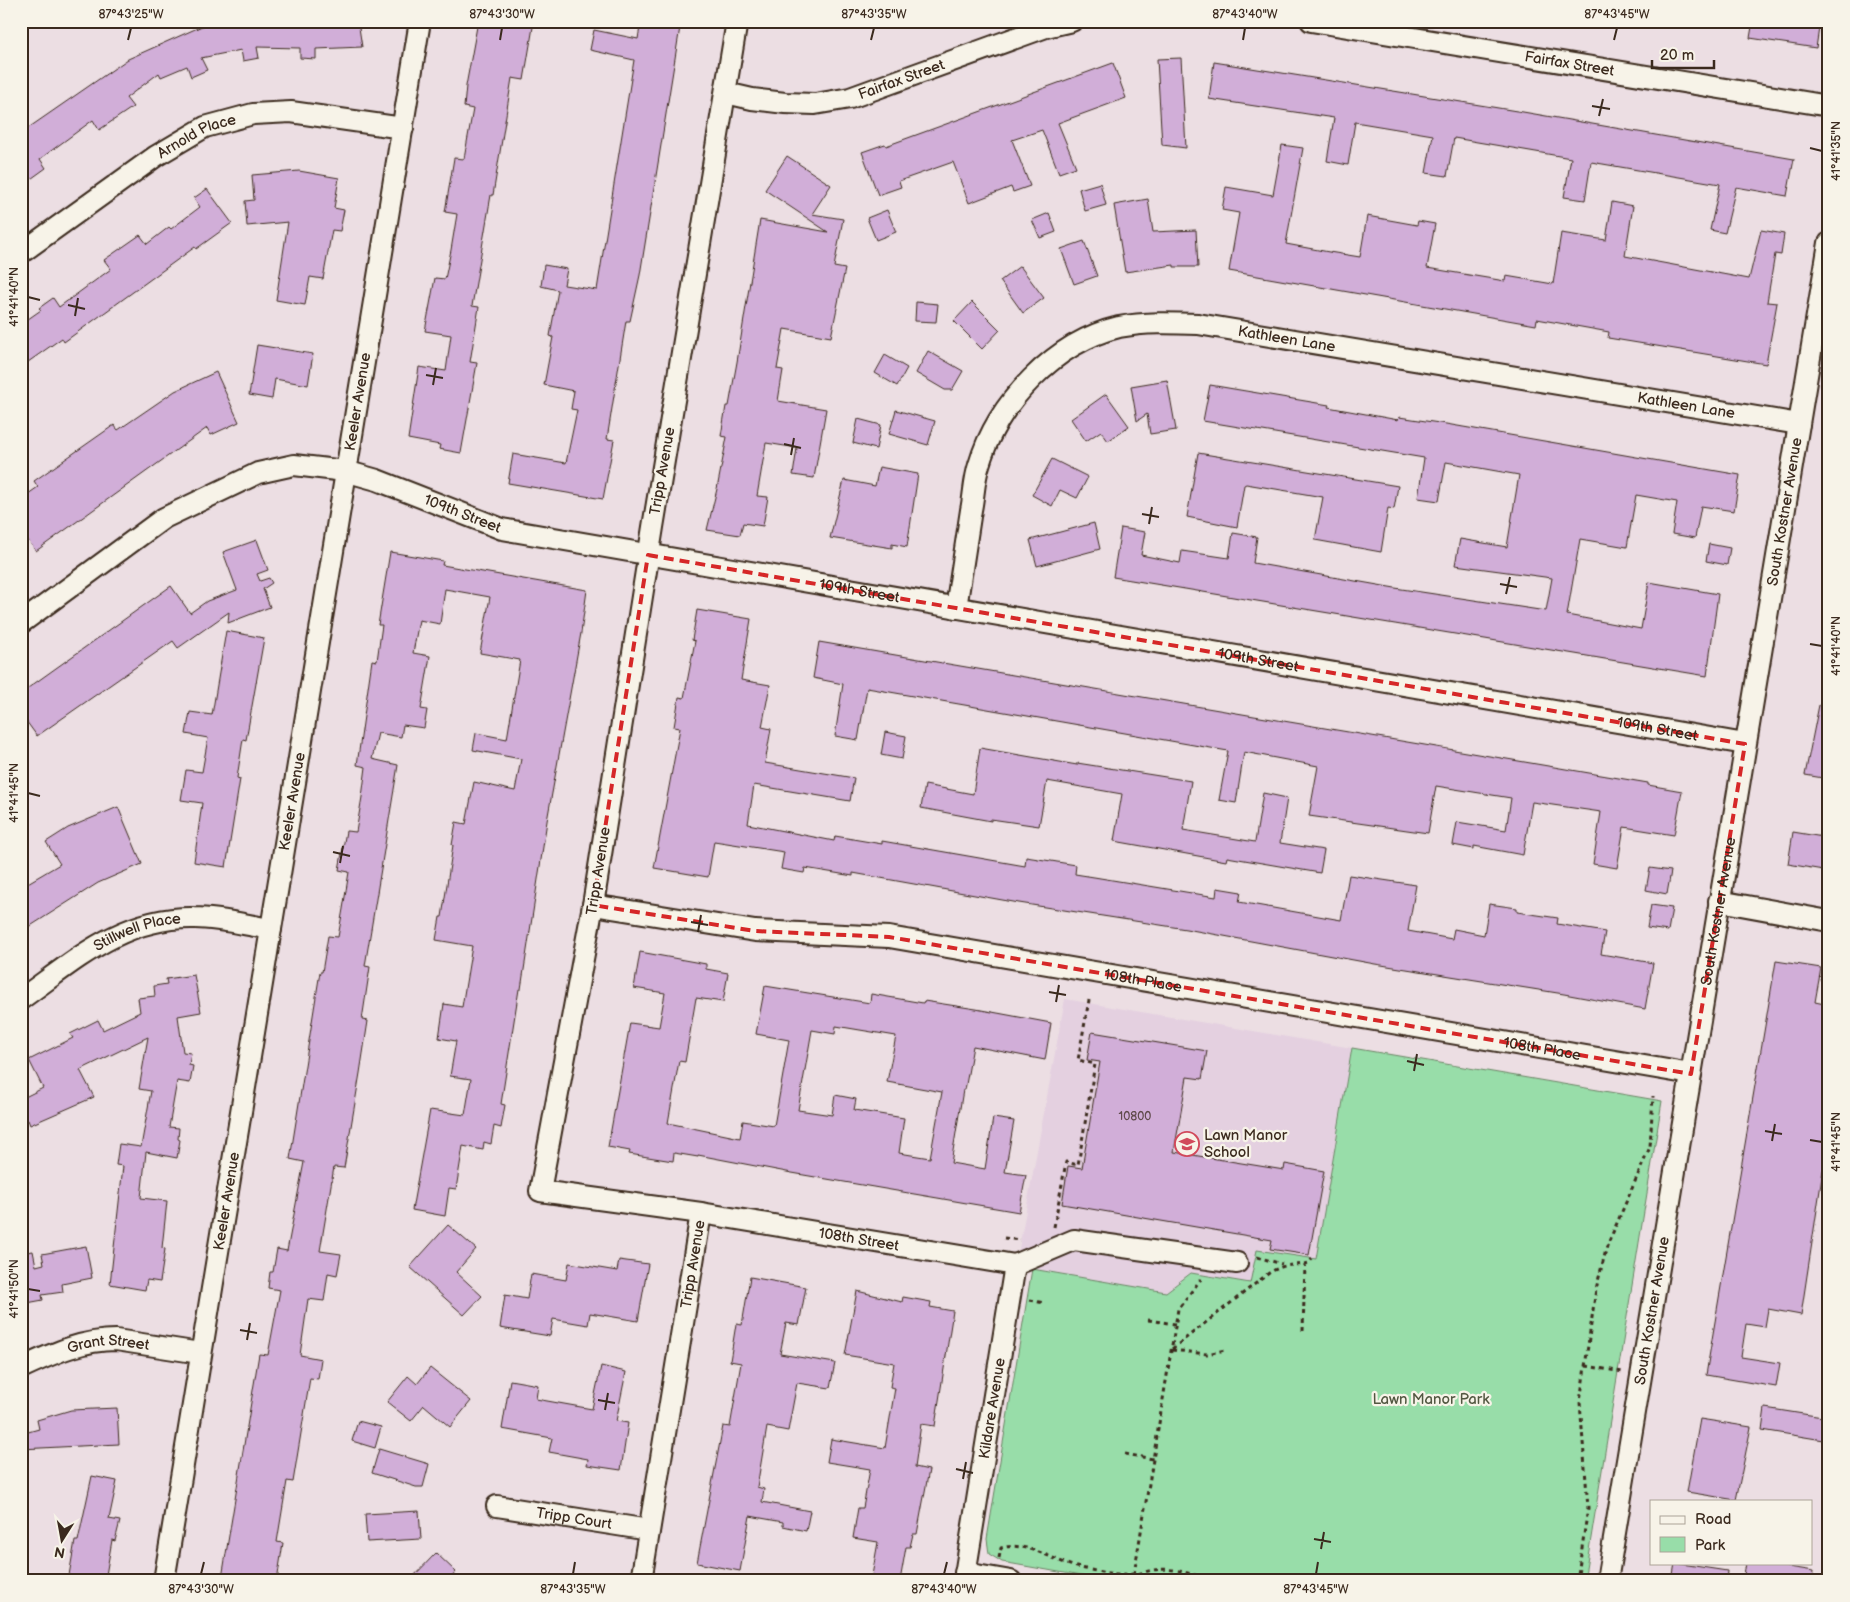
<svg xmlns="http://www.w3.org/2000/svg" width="1850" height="1602" font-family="'Balsamiq Sans',sans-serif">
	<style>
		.built { fill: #e4d0e0 }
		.green { fill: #98dda9; stroke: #6a8464 }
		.building { fill: #d1aed8; stroke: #3b2a1e; fill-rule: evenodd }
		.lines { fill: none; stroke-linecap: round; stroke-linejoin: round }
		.minor-casing { stroke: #3b2a1e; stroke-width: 24 }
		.path { stroke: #3b2a1e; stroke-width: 3; stroke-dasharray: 4 4; stroke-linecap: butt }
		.minor { stroke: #f7f3e8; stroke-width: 20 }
		.marked { fill: none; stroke: #d62828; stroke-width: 4; stroke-dasharray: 10 6; stroke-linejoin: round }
		.ticks { fill: none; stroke: #3b2a1e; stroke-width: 2 }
		.labels { text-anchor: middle; stroke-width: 4.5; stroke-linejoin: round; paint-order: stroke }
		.number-label { font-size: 12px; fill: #604b4c }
		.street-label { font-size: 15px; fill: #3b2a1e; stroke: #f7f3e8 }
		.poi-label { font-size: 15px; fill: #3b2a1e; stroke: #f7f3e8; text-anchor: start }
		.park-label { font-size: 15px; fill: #525741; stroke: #f7f3e8 }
		.neatline { fill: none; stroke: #3b2a1e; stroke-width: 2 }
		.ticks-label { font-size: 12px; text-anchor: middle; fill: #3b2a1e }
	</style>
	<rect width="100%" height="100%" fill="#ecdee3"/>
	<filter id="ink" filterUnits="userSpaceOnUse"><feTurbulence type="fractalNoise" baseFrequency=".02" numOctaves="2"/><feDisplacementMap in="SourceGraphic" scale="10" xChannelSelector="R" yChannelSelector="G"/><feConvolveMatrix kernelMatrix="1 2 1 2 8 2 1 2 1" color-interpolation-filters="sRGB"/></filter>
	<g filter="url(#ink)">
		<polygon class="built" points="1065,999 1352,1048 1316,1259 1250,1283 1191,1273 1166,1292 1032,1269 1018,1254"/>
		<polygon class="green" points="1352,1048 1662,1101 1584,1581 1110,1581 1002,1562 989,1554 987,1539 1032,1269 1166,1292 1191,1273 1250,1283 1257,1250 1316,1259"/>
		<g class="building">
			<polygon points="227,21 358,21 362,47 316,49 316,59 300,58 300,48 257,47 259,58 243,61 241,50 201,58 207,70 191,77 187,66 161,77 159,73 126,98 133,107 99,130 93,120 40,159 46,168 21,186 21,133 128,59 202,26"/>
			<polygon points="478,21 534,21 524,80 512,78 493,195 491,195 472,306 479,307 470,362 477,363 461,453 439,449 440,445 408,439 419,367 446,371 451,335 425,331 435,278 445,279 451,250 457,214 445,212 454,158 464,159 473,109 464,107 466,86"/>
			<polygon points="641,21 681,21 640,275 630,321 626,321 607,439 614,440 603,499 508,483 513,454 566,463 577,410 571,409 574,391 544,385 553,337 550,336 558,290 541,286 544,265 567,269 564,285 597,290 634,60 590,50 594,30 638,39"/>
			<polygon points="1753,21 1820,21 1816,48 1750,38"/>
			<polygon points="1181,58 1186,148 1162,145 1157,59"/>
			<polygon points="1214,62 1523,112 1794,159 1787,196 1736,187 1725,233 1710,230 1720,184 1591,162 1585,200 1564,197 1571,158 1454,138 1447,176 1426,173 1433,135 1355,122 1348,165 1327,161 1334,118 1209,99"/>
			<polygon points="1113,63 1126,98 1058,123 1076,167 1059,173 1042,130 1012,140 1030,186 1013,192 1011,187 969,203 953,162 899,181 901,187 878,195 862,152 885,144 886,146"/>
			<polygon points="1282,145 1303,148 1286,244 1329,252 1360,257 1367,216 1417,225 1418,221 1435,224 1427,268 1505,281 1506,276 1553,284 1561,233 1606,240 1612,202 1633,206 1625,256 1749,279 1761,230 1784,234 1781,255 1775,254 1767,302 1777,303 1766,364 1608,338 1609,332 1537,319 1536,325 1229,271 1239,213 1222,210 1226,187 1273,195"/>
			<polygon points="787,156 831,185 812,214 843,219 834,267 845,269 831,337 784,329 777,369 783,370 778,401 826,409 814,478 793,475 797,448 766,443 757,496 768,497 763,526 743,523 740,535 707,530 717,489 727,437 721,436 726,406 729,406 737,362 760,220 828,232 765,190"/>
			<polygon points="299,171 339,178 334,208 344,210 340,231 332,230 323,279 310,277 305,305 276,300 288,222 247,226 245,201 254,200 252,175"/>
			<polygon points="1100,183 1106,205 1085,211 1079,189"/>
			<polygon points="207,189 232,223 196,249 195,247 64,342 62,338 21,367 21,324 41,310 39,308 53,298 59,307 111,269 104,260 140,235 147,244 169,227 171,229 200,207 194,198"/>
			<polygon points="1148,199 1153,232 1196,230 1198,267 1174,267 1174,265 1125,272 1114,205"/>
			<polygon points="887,210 896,232 876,240 867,218"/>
			<polygon points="1049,213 1056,232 1040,238 1032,220"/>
			<polygon points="1084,241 1097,276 1074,284 1061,249"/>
			<polygon points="1020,266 1044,298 1023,313 1000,281"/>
			<polygon points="916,302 938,304 936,322 915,321"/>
			<polygon points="972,302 1000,330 982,349 954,321"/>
			<polygon points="257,345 313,354 308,385 275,379 272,399 249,395"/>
			<polygon points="928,351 963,371 952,390 945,390 916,373"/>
			<polygon points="885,355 907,368 897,386 875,373"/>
			<polygon points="216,372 239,422 211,435 207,428 36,551 21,531 21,499 38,487 34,481 114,425 118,430 175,391"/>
			<polygon points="1167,380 1176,430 1150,434 1147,414 1137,421 1131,386"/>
			<polygon points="1210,385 1329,405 1328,407 1398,420 1399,417 1446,424 1740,475 1734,511 1701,506 1695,538 1672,534 1677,502 1636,495 1627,547 1580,539 1567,615 1641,629 1649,582 1718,594 1707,676 1113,577 1121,528 1145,532 1141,555 1180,563 1182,551 1229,558 1233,533 1257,537 1253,563 1395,588 1546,611 1552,578 1455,565 1460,539 1507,547 1519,475 1446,462 1439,501 1418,498 1424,458 1203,421"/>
			<polygon points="1106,394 1129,426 1108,441 1101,431 1086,441 1071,419"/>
			<polygon points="896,410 935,421 928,445 889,434"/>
			<polygon points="858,419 881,425 876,449 853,443"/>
			<polygon points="1198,453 1398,486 1394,509 1388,508 1381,552 1315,540 1323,497 1246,484 1244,485 1237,527 1187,517"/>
			<polygon points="1052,459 1088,477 1077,498 1060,490 1052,506 1032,495"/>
			<polygon points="879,467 918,474 907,547 892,544 892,548 830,538 844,480 875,486"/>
			<polygon points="1094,523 1100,549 1037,566 1030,540"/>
			<polygon points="257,540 268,570 257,574 260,581 269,578 272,583 263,589 270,607 228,623 229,612 178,648 173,641 37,736 21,714 21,693 171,586 190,613 207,601 237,590 223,552"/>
			<polygon points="1709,544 1730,548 1727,565 1706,561"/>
			<polygon points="390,552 443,561 442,565 587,590 581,633 547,821 521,989 519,989 501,1104 505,1105 501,1128 494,1126 491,1144 484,1142 483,1150 463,1146 456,1189 449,1188 445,1216 412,1210 430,1110 465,1115 471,1079 450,1076 456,1041 439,1038 444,1004 462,1007 472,946 436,940 440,917 442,917 453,845 452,845 456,822 466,824 474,782 515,791 521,759 473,750 476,733 507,739 520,660 480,653 490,597 445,589 440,624 419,620 413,653 430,656 421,709 427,710 424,728 403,725 401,737 378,733 372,759 398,765 365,966 370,967 362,1020 368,1021 360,1073 344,1168 334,1167 320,1251 341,1254 337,1275 328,1273 324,1301 308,1299 300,1355 321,1359 318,1379 310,1378 293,1482 287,1481 277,1542 283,1543 277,1581 240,1581 222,1578 259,1354 268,1355 280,1290 268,1288 270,1272 273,1272 277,1249 287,1251 304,1162 290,1159 320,972 322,972 328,936 338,937 343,909 349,872 339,870 346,831 356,832 362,797 366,767 357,765 372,660 377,661 382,625 378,625"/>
			<polygon points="697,610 751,619 741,680 770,685 762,727 771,729 765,763 854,778 850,801 754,785 748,824 834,841 835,836 882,844 882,841 1025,866 1026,857 1076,865 1075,874 1094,877 1216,897 1217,888 1241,892 1239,902 1341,920 1349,875 1416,885 1408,931 1452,939 1454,929 1484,935 1489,904 1517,908 1517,912 1558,918 1557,924 1605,932 1601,954 1653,963 1645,1009 1564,994 1375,964 1186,929 1019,903 853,873 853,876 805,868 804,873 781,869 784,852 714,841 708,877 654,868 680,728 674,727 679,697 684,698 695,641 692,640"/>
			<polygon points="226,631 264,638 246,740 243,739 237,778 240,779 226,867 194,862 202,803 181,800 186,770 202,772 208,738 186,734 190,712 212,715"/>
			<polygon points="819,642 1648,783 1648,785 1682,791 1674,835 1624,827 1617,868 1593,864 1601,812 1532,802 1523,855 1474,846 1474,849 1453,845 1457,822 1506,830 1511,798 1436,786 1428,833 1309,816 1318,766 1244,752 1236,803 1219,800 1228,751 867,688 858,740 835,736 843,684 813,678"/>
			<polygon points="1819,705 1829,705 1829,779 1805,775"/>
			<polygon points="885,732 906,736 902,759 881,755"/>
			<polygon points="980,748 1077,765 1077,763 1191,781 1183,830 1255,842 1263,793 1287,798 1280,843 1324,850 1320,873 1227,857 1226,861 1114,841 1122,794 1047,781 1039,826 991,819 991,821 921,808 925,785 973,794"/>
			<polygon points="118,807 142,864 98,883 21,932 21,887 60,864 46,842 68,828"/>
			<polygon points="1793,832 1829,838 1829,871 1788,864"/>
			<polygon points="1650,868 1671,871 1667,894 1646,890"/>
			<polygon points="1651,905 1672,908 1668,931 1647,928"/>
			<path d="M640,952L706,964V969L728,973L723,1002L696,998L685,1062L679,1061L668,1123L740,1138L743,1121L774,1126L789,1040L756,1034L765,986L870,1003L871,994L923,1003L924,1001L976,1009L1051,1023L1045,1060L973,1046L965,1090H963L951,1163L985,1169L993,1118L1014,1121L1005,1172L1026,1175L1019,1212L792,1173L698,1155V1157L674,1153L673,1161L629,1154L630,1151L608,1147L630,1023L659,1027L665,993L634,988ZM836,1026L896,1036L887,1082L942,1092L930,1158L899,1153L904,1118L854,1110L856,1099L835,1095L832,1115L798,1110L812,1030L835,1034Z"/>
			<polygon points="1776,961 1821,968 1815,1002 1829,1005 1829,1171 1823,1170 1801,1315 1768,1309 1765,1327 1746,1324 1741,1357 1780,1363 1776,1387 1706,1375"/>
			<polygon points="194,975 201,1012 178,1016 183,1052 191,1053 189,1065 193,1066 190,1083 177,1081 169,1127 179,1128 178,1139 180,1140 177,1158 146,1152 141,1198 167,1201 162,1248 165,1249 160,1282 147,1280 145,1290 110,1284 123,1166 116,1165 119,1144 141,1147 151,1091 139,1089 148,1037 80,1070 94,1097 30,1125 28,1120 21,1123 21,1099 43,1088 29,1060 73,1038 70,1034 98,1020 103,1030 140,1012 138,998 155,996 154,986 167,984 166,979"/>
			<polygon points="1092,1032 1207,1051 1202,1079 1187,1077 1174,1152 1284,1170 1285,1164 1324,1171 1309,1255 1270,1249 1272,1240 1062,1204 1068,1166 1082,1168 1100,1062 1087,1060"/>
			<polygon points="448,1225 476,1249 456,1272 482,1296 464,1315 410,1267"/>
			<polygon points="86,1246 92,1278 62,1284 63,1292 42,1295 43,1300 27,1303 26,1300 21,1301 21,1253 33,1251 36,1266 44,1264 42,1254"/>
			<polygon points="619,1260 648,1264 638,1321 590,1313 588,1325 553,1319 550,1336 500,1328 505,1295 527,1299 531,1274 566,1280 569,1263 617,1271"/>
			<polygon points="750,1277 806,1287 799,1325 786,1323 780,1354 835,1363 830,1388 797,1383 788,1431 767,1427 757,1487 764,1489 762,1502 810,1511 806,1531 783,1526 783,1522 750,1516 740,1571 697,1563 723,1426 730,1427 741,1363 730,1361 736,1324 742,1325"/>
			<polygon points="857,1291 902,1302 903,1297 931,1302 930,1307 953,1311 935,1426 921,1424 915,1467 929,1470 917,1534 913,1534 910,1547 906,1547 900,1581 871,1581 878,1542 853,1538 858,1508 863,1508 870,1469 827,1462 831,1439 885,1448 895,1388 890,1387 894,1363 845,1355"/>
			<polygon points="601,1366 626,1372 616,1421 628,1423 621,1470 587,1465 588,1459 549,1452 552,1438 502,1429 510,1380 538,1385 536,1399 592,1409"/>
			<polygon points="430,1368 471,1401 450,1427 424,1405 411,1421 387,1402 408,1376 417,1384"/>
			<polygon points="117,1408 119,1444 21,1449 21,1434 39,1429 37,1420 71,1410"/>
			<polygon points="1765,1408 1829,1418 1829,1441 1762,1430"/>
			<polygon points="1700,1419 1751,1427 1736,1500 1687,1492"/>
			<polygon points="358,1421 381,1427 375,1448 352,1441"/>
			<polygon points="379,1449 429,1464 423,1487 416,1487 372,1473"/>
			<polygon points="92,1476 117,1481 109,1519 120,1521 115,1541 112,1540 105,1581 68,1581 75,1541 78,1541"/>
			<polygon points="419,1511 421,1539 367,1542 365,1514"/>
			<polygon points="436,1553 456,1572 448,1581 409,1581"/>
			<polygon points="1675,1563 1727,1571 1726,1581 1672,1581"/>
			<polygon points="1746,1563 1764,1563 1814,1571 1813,1581 1743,1581"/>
		</g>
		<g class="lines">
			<defs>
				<g id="minor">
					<path id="s1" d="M737,21L653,527L593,905L540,1191L701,1213L1015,1265"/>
					<path id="s2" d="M1311,21L1829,106"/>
					<path id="s3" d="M726,93L752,99L785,103L815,104L850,98L1046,27L1072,21"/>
					<path id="s4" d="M21,253L156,156L205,127L253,114L291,112L403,128"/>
					<path id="s5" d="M956,608C961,575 966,543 971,510C974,496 974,480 979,465C997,403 1055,342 1119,327C1145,322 1172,323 1198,324L1799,424"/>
					<path id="s6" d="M21,623L164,518L258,473L294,465L345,471L377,480L502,529L1745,744"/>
					<polyline points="1719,901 1829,921"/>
					<path id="s7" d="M593,905L755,931L889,937L1691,1074"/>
					<path id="s8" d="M21,999C76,960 123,916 195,918C220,918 246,925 271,929"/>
					<polyline points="1015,1265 1074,1240 1237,1263"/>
					<path id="s9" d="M21,1368C52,1354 81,1340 116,1340L200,1353"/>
					<path id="s10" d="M497,1506L649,1530"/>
					<polyline points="965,1573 1011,1581"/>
					<path id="s11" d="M164,1581L420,21"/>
					<path id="s12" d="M641,1581L701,1213"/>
					<path id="s13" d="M964,1581L1015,1265"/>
					<path id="s14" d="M1607,1581L1829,243"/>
				</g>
			</defs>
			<use href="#minor" class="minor-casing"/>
			<g class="path">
				<polyline points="1054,1227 1066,1162 1078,1165 1095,1064 1078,1060 1089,1000"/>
				<polyline points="1004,1238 1020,1240"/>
				<polyline points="1257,1257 1282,1264"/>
				<polyline points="1030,1300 1044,1303"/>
				<polyline points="1148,1320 1175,1324"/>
				<polyline points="1303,1331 1305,1264"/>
				<path d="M1172,1349L1269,1273C1287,1262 1291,1267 1309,1263L1312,1259"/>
				<polyline points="1172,1350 1207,1354 1225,1350"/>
				<polyline points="1586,1366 1623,1372"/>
				<polyline points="1125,1454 1153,1459"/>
				<path d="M999,1558L1001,1548C1029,1540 1055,1563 1081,1568C1099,1572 1116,1575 1134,1574C1141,1574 1146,1571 1153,1570C1173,1567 1193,1574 1212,1581"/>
				<polyline points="1134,1574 1178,1309 1201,1279"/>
				<polyline points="1577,1581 1588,1508 1580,1402 1596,1289 1607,1246 1650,1147 1653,1096"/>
			</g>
			<use href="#minor" class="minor"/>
		</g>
	</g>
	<path class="marked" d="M648,555L1745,744L1691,1074L889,937L755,931L593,905Z"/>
	<path class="ticks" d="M128,40L131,28M500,40L502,28M871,40L874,28M1243,40L1245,28M1614,40L1617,28M1592,106L1610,109M1599,116L1603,99M1810,148L1822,151M28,297L40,300M68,305L85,309M75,316L78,298M426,375L443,378M433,385L436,368M784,444L801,448M791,455L794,438M1142,514L1159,517M1149,524L1152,507M1500,584L1517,587M1506,594L1510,577M1810,644L1822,646M28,793L40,796M333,852L350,856M340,863L343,846M691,922L708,925M698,932L701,915M1049,992L1066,995M1056,1002L1059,985M1407,1061L1424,1065M1414,1071L1417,1054M1765,1131L1782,1134M1810,1140L1822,1142M1772,1141L1775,1124M28,1289L40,1291M240,1330L257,1333M247,1340L250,1323M598,1400L615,1403M605,1410L608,1393M956,1469L973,1473M963,1479L966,1462M1314,1539L1331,1542M1321,1549L1324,1532M201,1574L204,1562M573,1574L575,1562M944,1574L947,1562M1316,1574L1318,1562"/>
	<defs>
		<symbol id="school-ring" viewBox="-11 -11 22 22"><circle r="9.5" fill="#f7f3e8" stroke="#d1495b" stroke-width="1.5"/><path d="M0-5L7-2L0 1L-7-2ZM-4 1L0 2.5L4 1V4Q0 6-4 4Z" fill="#d1495b"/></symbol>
	</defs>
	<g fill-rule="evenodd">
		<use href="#school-ring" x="1173" y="1130" width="28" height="28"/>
	</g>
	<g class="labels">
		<g class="number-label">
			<text x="1135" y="1120">10800</text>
		</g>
		<g class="street-label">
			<text dy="5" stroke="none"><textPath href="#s2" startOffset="262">Fairfax Street</textPath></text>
			<text dy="5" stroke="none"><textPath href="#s3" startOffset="180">Fairfax Street</textPath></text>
			<text dy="5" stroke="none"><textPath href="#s4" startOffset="212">Arnold Place</textPath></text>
			<text dy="5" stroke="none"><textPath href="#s5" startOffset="519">Kathleen Lane</textPath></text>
			<text dy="5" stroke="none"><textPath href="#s11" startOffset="1195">Keeler Avenue</textPath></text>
			<text dy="5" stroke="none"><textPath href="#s5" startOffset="924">Kathleen Lane</textPath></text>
			<text transform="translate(662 471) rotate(-80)" y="5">Tripp Avenue</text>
			<text dy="5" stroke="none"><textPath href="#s6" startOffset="495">109th Street</textPath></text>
			<text dy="5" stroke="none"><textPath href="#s14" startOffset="1084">South Kostner Avenue</textPath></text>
			<text dy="5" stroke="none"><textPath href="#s6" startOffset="900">109th Street</textPath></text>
			<text dy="5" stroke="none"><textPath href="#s6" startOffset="1305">109th Street</textPath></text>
			<text dy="5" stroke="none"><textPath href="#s6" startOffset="1710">109th Street</textPath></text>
			<text dy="5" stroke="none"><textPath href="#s11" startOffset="790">Keeler Avenue</textPath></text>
			<text transform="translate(598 871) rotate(-81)" y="5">Tripp Avenue</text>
			<text dy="5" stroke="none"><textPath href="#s14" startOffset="679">South Kostner Avenue</textPath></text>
			<text dy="5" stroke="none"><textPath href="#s8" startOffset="136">Stillwell Place</textPath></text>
			<text dy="5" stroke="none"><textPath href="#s7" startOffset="556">108th Place</textPath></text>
			<text dy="5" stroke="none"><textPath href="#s7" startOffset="961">108th Place</textPath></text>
			<text dy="5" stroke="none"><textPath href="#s11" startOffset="385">Keeler Avenue</textPath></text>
			<text dy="5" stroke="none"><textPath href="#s1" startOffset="1509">108th Street</textPath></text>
			<text dy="5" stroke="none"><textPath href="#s12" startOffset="321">Tripp Avenue</textPath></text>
			<text dy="5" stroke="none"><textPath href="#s14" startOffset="274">South Kostner Avenue</textPath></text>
			<text dy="5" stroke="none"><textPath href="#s9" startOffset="92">Grant Street</textPath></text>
			<text dy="5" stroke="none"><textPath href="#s13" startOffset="175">Kildare Avenue</textPath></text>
			<text dy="5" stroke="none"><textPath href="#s10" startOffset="78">Tripp Court</textPath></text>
		</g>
		<g class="poi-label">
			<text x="1204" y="1140">Lawn Manor<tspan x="1204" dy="17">School</tspan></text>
		</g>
		<g class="park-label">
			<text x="1431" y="1404">Lawn Manor Park</text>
		</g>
	</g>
	<rect width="1850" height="1602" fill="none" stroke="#f7f3e8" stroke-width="55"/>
	<rect x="1650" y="1500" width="162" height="65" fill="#f7f3e8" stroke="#aca397"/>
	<rect x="1660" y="1516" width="25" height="8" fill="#f7f3e8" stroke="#aca397"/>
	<text x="1695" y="1524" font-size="15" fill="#3b2a1e">Road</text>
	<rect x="1660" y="1537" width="25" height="15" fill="#98dda9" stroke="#aca397"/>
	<text x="1695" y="1550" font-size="15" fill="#3b2a1e">Park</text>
	<g transform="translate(62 1540) rotate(191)" stroke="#f7f3e8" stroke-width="4" paint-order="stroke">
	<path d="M0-4L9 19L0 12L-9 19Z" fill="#3b2a1e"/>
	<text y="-8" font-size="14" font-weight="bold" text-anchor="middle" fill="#3b2a1e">N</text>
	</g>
	<path d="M1652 60v8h62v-8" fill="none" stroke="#3b2a1e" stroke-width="2.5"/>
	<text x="1660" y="60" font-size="15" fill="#3b2a1e" stroke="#f7f3e8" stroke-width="4" paint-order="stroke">20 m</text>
	<rect x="28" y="28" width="1794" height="1546" class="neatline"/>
	<g class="ticks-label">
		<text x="131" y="18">87°43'25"W</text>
		<text x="502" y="18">87°43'30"W</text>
		<text x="874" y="18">87°43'35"W</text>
		<text x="1245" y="18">87°43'40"W</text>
		<text x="1617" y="18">87°43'45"W</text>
		<text transform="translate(1836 151) rotate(-90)" y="4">41°41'35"N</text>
		<text transform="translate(14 297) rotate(-90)" y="4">41°41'40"N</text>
		<text transform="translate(1836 646) rotate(-90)" y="4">41°41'40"N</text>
		<text transform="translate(14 793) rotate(-90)" y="4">41°41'45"N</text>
		<text transform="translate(1836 1142) rotate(-90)" y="4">41°41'45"N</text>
		<text transform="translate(14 1289) rotate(-90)" y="4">41°41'50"N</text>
		<text x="201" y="1593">87°43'30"W</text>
		<text x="573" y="1593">87°43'35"W</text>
		<text x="944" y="1593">87°43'40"W</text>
		<text x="1316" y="1593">87°43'45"W</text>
	</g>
</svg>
